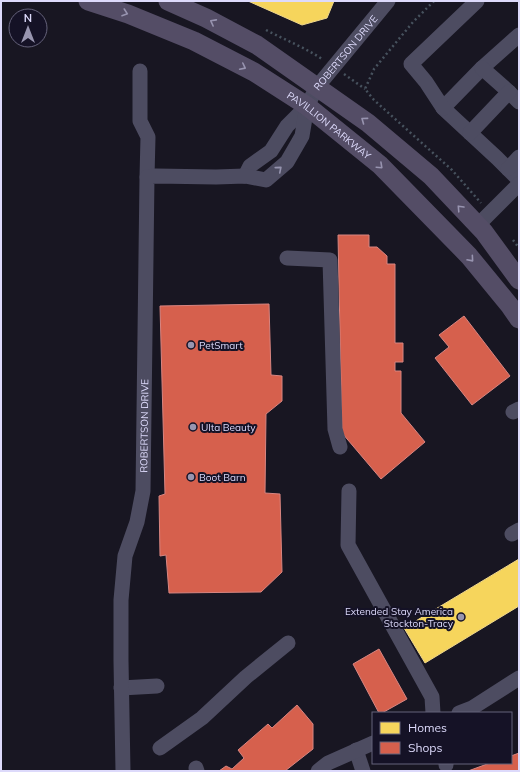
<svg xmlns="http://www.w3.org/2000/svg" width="520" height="772" font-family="Mulish,sans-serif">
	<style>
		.homes { fill: #f6d55c; stroke: #eed68c }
		.shops { fill: #d6604d; stroke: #d88581 }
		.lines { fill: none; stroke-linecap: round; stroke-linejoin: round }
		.path { stroke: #47525e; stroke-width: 2.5; stroke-dasharray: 2 3; stroke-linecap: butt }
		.minor { stroke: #4d4c61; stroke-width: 15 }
		.major { stroke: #544d66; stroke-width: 19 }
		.oneway { stroke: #9894b0 }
		.oneway2 { stroke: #9593ae }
		.poi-dot { fill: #9895af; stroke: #151226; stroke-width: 1.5 }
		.labels { text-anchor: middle; stroke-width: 4; stroke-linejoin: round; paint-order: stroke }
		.street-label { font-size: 10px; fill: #dddafb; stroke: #151226 }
		.poi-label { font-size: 10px; fill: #dddafb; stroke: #151226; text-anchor: start }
	</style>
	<rect width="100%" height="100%" fill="#181622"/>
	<g class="homes">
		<polygon points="248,1 334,1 327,18 302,25"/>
		<polygon points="519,559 519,606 425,663 404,628"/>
	</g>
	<g class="shops">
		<polygon points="338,235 369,235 369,247 377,247 387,256 387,264 395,264 395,343 403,343 403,362 395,362 395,371 401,371 401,413 425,442 381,479 342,433"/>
		<polygon points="269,304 271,375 282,376 282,401 266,414 265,493 280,494 282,572 261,592 169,593 166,555 160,556 159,496 165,494 160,306"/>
		<polygon points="464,316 510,376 472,405 435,358 449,347 439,335"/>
		<polygon points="379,649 407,699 382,713 379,713 353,664"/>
		<polygon points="297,705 313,724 313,749 285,771 219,771 226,766 232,769 244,758 238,750 268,724 272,728"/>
		<polygon points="519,753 519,771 468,771 490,763 511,763 511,756"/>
	</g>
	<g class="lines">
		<g class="path">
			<polyline points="434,1 413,22 374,69 365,89 374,100 452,170 481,203"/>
			<path d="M266,30C285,40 304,47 322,59"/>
			<polyline points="344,74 365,89"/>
			<polyline points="513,240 519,248"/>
		</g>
		<g class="minor">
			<polyline points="519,35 482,68 443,108 497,158 519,180"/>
			<polyline points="482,68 509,92 519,102"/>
			<polyline points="140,71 140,121 148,137 147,177"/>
			<polyline points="443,108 426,82 411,64 477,1"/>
			<polyline points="470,133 509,92"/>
			<polyline points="508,169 519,157"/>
			<path id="s1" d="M245,176L250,166L271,151L287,126L307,106L317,87L388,1"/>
			<polyline points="477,226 519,184"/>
			<polyline points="287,258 330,260 335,429 340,447"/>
			<polyline points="513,412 519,409"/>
			<polyline points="349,491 348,545 432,697 433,713"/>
			<polyline points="512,534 519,530"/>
			<polyline points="121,688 157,686"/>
			<polyline points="459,713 472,708 519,678"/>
			<polyline points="160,748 202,718 246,677 288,643"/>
			<polyline points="356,750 363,771"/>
			<polyline points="446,763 446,765"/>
			<polyline points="196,768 197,771"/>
			<path id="s2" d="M123,771L121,661V600L125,556L137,522L143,491L147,177L156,176L216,177L245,176L266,180L287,162L298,143L302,136L307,106"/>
			<polyline points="318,771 328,763 373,743"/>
		</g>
		<g class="major">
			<path id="s3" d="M88,1L128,14L194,41L254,72L307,106L380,165L469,256L510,306L519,319"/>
			<polyline points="168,1 206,18 257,45 368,123 431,176 484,232 519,280"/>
		</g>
	</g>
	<defs><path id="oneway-chevron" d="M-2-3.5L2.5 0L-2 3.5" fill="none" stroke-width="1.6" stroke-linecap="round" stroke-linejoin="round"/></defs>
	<g class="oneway">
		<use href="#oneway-chevron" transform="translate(125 13) rotate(19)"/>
		<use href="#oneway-chevron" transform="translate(213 22) rotate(-152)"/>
		<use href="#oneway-chevron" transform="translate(243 67) rotate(27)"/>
		<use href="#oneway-chevron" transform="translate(364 120) rotate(-144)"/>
		<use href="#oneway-chevron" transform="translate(380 166) rotate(43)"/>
		<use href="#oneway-chevron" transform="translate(460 208) rotate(-133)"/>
		<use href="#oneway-chevron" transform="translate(471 259) rotate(49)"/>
	</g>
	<use class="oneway2" href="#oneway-chevron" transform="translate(279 169) rotate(-40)"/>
	<g class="poi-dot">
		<circle cx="191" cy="345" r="4"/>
		<circle cx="193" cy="427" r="4"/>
		<circle cx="191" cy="477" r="4"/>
		<circle cx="461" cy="617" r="4"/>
	</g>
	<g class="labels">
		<g class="street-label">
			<text dy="4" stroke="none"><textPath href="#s1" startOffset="161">ROBERTSON DRIVE</textPath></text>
			<text dy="4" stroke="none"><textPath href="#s3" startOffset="273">PAVILLION PARKWAY</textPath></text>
			<text dy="4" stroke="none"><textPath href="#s2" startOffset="348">ROBERTSON DRIVE</textPath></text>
		</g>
		<g class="poi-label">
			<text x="199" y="349">PetSmart</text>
			<text x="201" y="431">Ulta Beauty</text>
			<text x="199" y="481">Boot Barn</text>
			<text x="453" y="615" text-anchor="end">Extended Stay America<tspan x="453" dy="12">Stockton-Tracy</tspan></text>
		</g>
	</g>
	<rect width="520" height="772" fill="none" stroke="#dddafb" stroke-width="4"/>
	<rect x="372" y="712" width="140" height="52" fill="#151226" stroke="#65627b"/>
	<rect x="380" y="722" width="20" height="12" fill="#f6d55c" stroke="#65627b"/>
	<text x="408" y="732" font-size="12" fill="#dddafb">Homes</text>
	<rect x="380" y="742" width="20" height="12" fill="#d6604d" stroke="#65627b"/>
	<text x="408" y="752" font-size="12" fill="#dddafb">Shops</text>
	<g transform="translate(28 28)"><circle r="19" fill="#151226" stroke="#65627b"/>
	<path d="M0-3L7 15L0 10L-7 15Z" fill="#9895af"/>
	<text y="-6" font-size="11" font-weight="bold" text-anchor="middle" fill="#dddafb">N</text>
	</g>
</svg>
